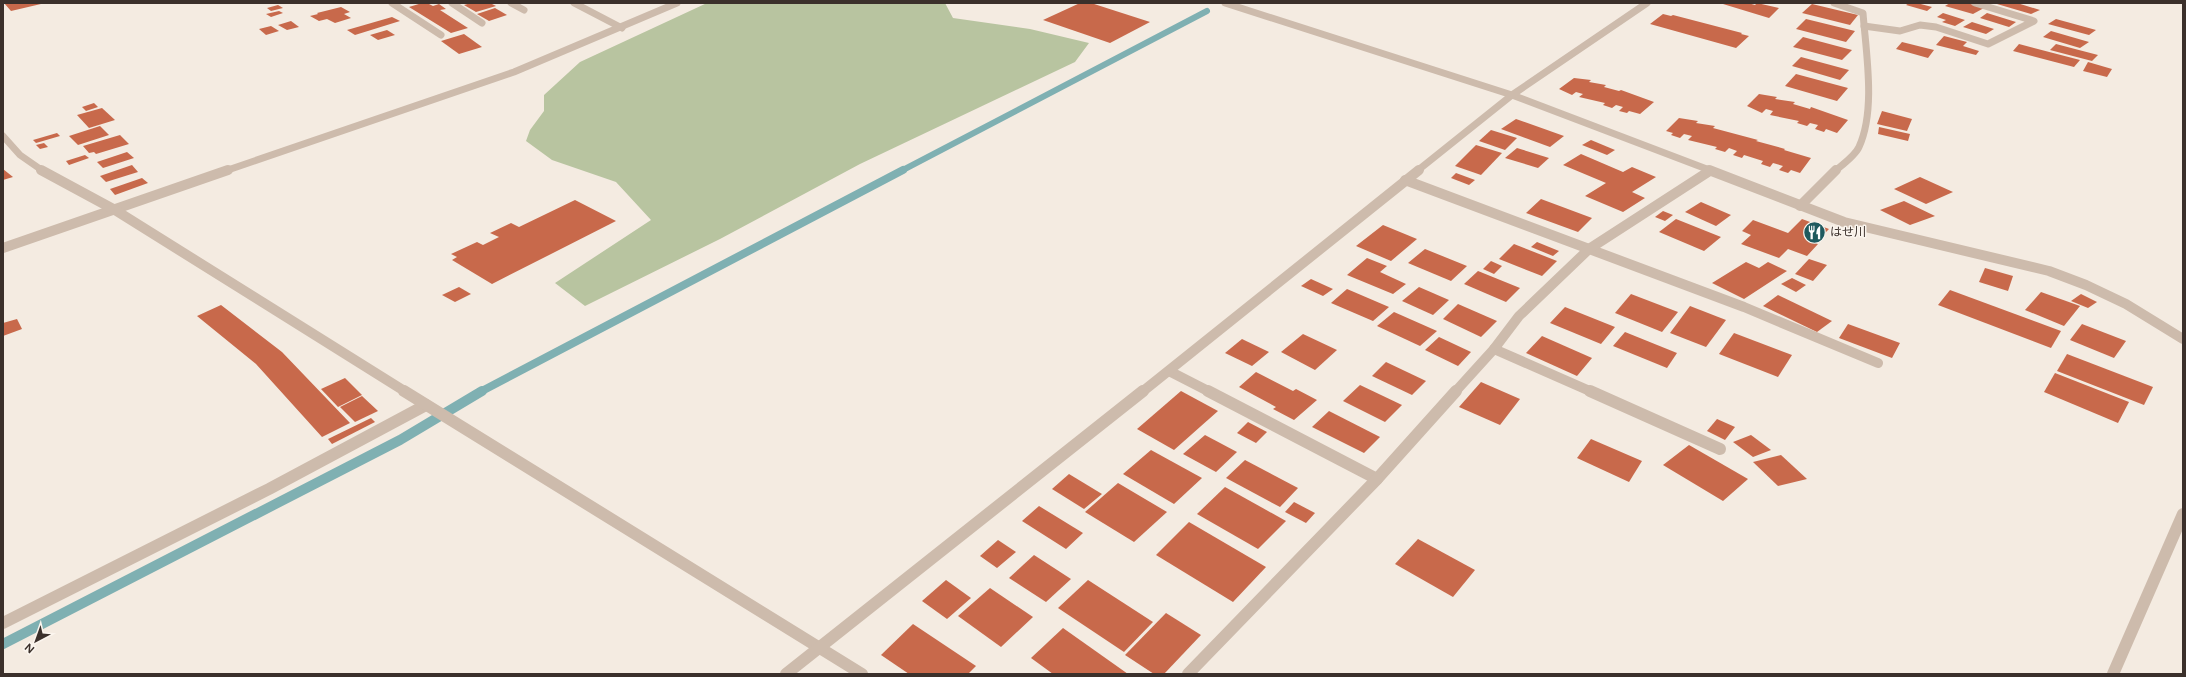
<svg xmlns="http://www.w3.org/2000/svg" width="2186" height="677" font-family="Figtree,'Noto Sans JP',sans-serif">
	<style>
		.green { fill: #b8c4a0 }
		.lines { fill: none; stroke-linecap: round; stroke-linejoin: round }
		.stream-far2 { stroke: #7fb0b2; stroke-width: 6 }
		.stream-far1 { stroke: #7fb0b2; stroke-width: 8 }
		.stream { stroke: #7fb0b2; stroke-width: 10 }
		.building { fill: #c8694b }
		.minor-far2 { stroke: #cdbbac; stroke-width: 7 }
		.minor-far1 { stroke: #cdbbac; stroke-width: 10 }
		.minor { stroke: #cdbbac; stroke-width: 12 }
		.tertiary-far2 { stroke: #cdbbac; stroke-width: 7 }
		.tertiary-far1 { stroke: #cdbbac; stroke-width: 10 }
		.tertiary { stroke: #cdbbac; stroke-width: 12 }
		.labels { text-anchor: middle; stroke-width: 3; stroke-linejoin: round; paint-order: stroke }
		.poi-label { font-size: 12px; fill: #3b302b; stroke: #fbf5ee; text-anchor: start }
	</style>
	<rect width="100%" height="100%" fill="#f4ebe1"/>
	<polygon class="green" points="707,3 945,3 953,18 1030,29 1089,43 1075,62 860,164 720,239 585,306 555,283 651,220 616,182 552,160 526,141 530,130 544,111 544,95 580,62"/>
	<g class="lines">
		<polyline class="stream-far2" points="901,171 1207,11"/>
		<polyline class="stream-far1" points="480,392 903,170"/>
		<polyline class="stream" points="3,644 400,440 482,391"/>
	</g>
	<g class="building">
		<polygon points="4,3 41,3 41,4 11,11"/>
		<polygon points="422,3 427,3 433,6 439,4 446,9 440,10 468,28 451,33 409,7"/>
		<polygon points="471,3 495,3 492,4 496,6 476,12 464,5"/>
		<polygon points="1080,3 1091,3 1150,22 1110,43 1043,20"/>
		<polygon points="1748,3 1755,5 1757,3 1779,8 1769,18 1723,4"/>
		<polygon points="1909,3 1917,3 1932,7 1927,11 1906,5"/>
		<polygon points="1950,3 1967,3 1984,8 1973,14 1945,6"/>
		<polygon points="1999,3 2017,3 2040,10 2031,14 1997,4"/>
		<polygon points="1812,4 1858,15 1850,25 1802,13"/>
		<polygon points="278,5 283,8 271,11 267,8"/>
		<polygon points="341,7 350,12 344,14 351,18 335,23 327,19 319,21 310,16 318,14 317,13"/>
		<polygon points="495,8 507,15 489,21 477,14"/>
		<polygon points="279,11 283,13 271,17 266,14"/>
		<polygon points="1943,13 1965,20 1955,26 1942,22 1946,20 1937,17"/>
		<polygon points="1987,13 2016,22 2009,27 1980,18"/>
		<polygon points="1663,14 1671,16 1673,15 1742,33 1741,34 1749,36 1736,48 1650,24"/>
		<polygon points="392,17 400,21 355,35 347,30"/>
		<polygon points="1806,19 1855,31 1846,42 1796,29"/>
		<polygon points="2056,19 2096,30 2089,35 2048,24"/>
		<polygon points="291,21 299,27 287,30 278,25"/>
		<polygon points="1972,22 1994,29 1986,34 1963,27"/>
		<polygon points="271,26 279,31 266,35 259,29"/>
		<polygon points="387,30 395,35 378,40 370,35"/>
		<polygon points="2051,31 2089,42 2080,48 2043,37"/>
		<polygon points="464,34 482,47 459,54 441,41"/>
		<polygon points="1944,36 1967,42 1963,46 1979,51 1976,55 1936,45"/>
		<polygon points="1803,37 1852,50 1842,60 1793,47"/>
		<polygon points="1902,42 1934,50 1928,58 1896,49"/>
		<polygon points="2019,44 2080,60 2074,67 2013,51"/>
		<polygon points="2056,44 2098,55 2092,61 2050,50"/>
		<polygon points="1801,57 1849,70 1840,80 1792,66"/>
		<polygon points="2088,62 2112,69 2107,77 2083,71"/>
		<polygon points="1796,74 1848,88 1837,101 1785,86"/>
		<polygon points="1574,78 1591,80 1589,82 1606,85 1604,87 1619,91 1621,90 1654,102 1640,114 1629,111 1627,113 1619,111 1623,107 1616,105 1612,108 1603,105 1605,103 1579,97 1583,94 1576,92 1572,95 1559,89"/>
		<polygon points="1759,94 1777,97 1775,99 1795,102 1793,104 1810,109 1811,107 1848,120 1837,133 1826,129 1824,132 1815,129 1818,125 1810,123 1807,126 1797,123 1799,121 1770,115 1773,111 1766,109 1762,113 1747,106"/>
		<polygon points="94,103 98,107 86,111 82,107"/>
		<polygon points="102,108 115,120 89,128 77,115"/>
		<polygon points="1882,111 1912,119 1907,131 1877,124"/>
		<polygon points="1679,118 1698,121 1696,123 1715,126 1713,128 1758,140 1756,141 1785,149 1784,150 1811,158 1800,173 1791,170 1788,173 1779,170 1783,166 1773,163 1770,167 1761,164 1763,161 1744,155 1742,158 1733,155 1737,151 1729,148 1725,152 1715,149 1717,147 1688,140 1692,136 1684,134 1680,138 1671,135 1673,133 1666,131"/>
		<polygon points="1516,119 1564,136 1550,147 1501,129"/>
		<polygon points="100,126 109,135 78,145 69,136"/>
		<polygon points="1879,127 1910,134 1908,141 1878,134"/>
		<polygon points="1491,130 1517,138 1505,150 1479,141"/>
		<polygon points="57,133 60,136 36,143 33,140"/>
		<polygon points="120,135 129,144 96,154 94,152 89,153 83,146"/>
		<polygon points="1591,140 1615,150 1607,155 1582,145"/>
		<polygon points="44,143 48,147 40,149 36,145"/>
		<polygon points="1476,145 1502,153 1481,175 1455,166"/>
		<polygon points="1517,148 1549,158 1538,168 1505,158"/>
		<polygon points="127,152 134,158 103,168 97,162"/>
		<polygon points="1581,154 1623,172 1632,167 1656,177 1632,192 1645,198 1623,212 1585,196 1606,183 1563,165"/>
		<polygon points="85,155 89,158 69,165 66,161"/>
		<polygon points="132,165 138,172 106,182 100,176"/>
		<polygon points="3,169 13,177 3,180"/>
		<polygon points="1456,173 1475,180 1469,185 1451,178"/>
		<polygon points="1920,177 1953,192 1926,204 1894,189"/>
		<polygon points="142,178 148,183 115,195 110,189"/>
		<polygon points="1541,199 1592,218 1578,232 1526,213"/>
		<polygon points="575,200 616,221 492,284 452,260 457,257 451,254 477,242 483,245 499,237 490,233 511,223 519,227"/>
		<polygon points="1904,201 1935,216 1910,225 1880,210"/>
		<polygon points="1701,202 1731,215 1716,226 1685,212"/>
		<polygon points="1663,211 1673,215 1665,221 1655,217"/>
		<polygon points="1676,219 1721,237 1704,251 1659,232"/>
		<polygon points="1802,219 1829,229 1815,243 1818,244 1807,256 1788,249 1779,258 1741,244 1751,235 1742,231 1753,220 1788,233"/>
		<polygon points="1383,225 1417,239 1391,261 1356,246"/>
		<polygon points="1537,242 1559,251 1553,256 1531,247"/>
		<polygon points="1514,244 1557,261 1542,276 1499,259"/>
		<polygon points="1425,249 1467,266 1451,281 1408,263"/>
		<polygon points="1367,258 1387,266 1380,272 1406,284 1393,294 1347,275"/>
		<polygon points="1809,259 1827,265 1813,281 1795,274"/>
		<polygon points="1491,261 1502,266 1494,274 1483,269"/>
		<polygon points="1746,262 1759,268 1768,262 1787,271 1744,299 1712,283"/>
		<polygon points="1985,268 2013,276 2008,291 1979,282"/>
		<polygon points="1478,271 1520,288 1506,302 1464,284"/>
		<polygon points="1792,278 1806,285 1796,292 1781,284"/>
		<polygon points="1311,279 1333,289 1323,296 1301,286"/>
		<polygon points="459,287 471,294 455,302 442,295"/>
		<polygon points="1419,287 1449,300 1433,315 1402,301"/>
		<polygon points="1347,289 1389,307 1373,321 1331,303"/>
		<polygon points="1950,290 2061,331 2051,348 1938,305"/>
		<polygon points="2041,292 2080,306 2064,326 2025,310"/>
		<polygon points="1631,294 1678,312 1662,332 1615,313"/>
		<polygon points="2081,294 2097,302 2088,308 2071,301"/>
		<polygon points="1778,295 1832,321 1817,332 1763,306"/>
		<polygon points="1458,304 1497,321 1481,337 1443,319"/>
		<polygon points="221,305 282,352 350,423 322,437 256,364 197,316"/>
		<polygon points="1690,306 1726,320 1706,347 1670,333"/>
		<polygon points="1565,307 1615,327 1601,344 1550,323"/>
		<polygon points="1394,312 1437,331 1420,346 1377,326"/>
		<polygon points="17,319 22,329 3,336 3,323"/>
		<polygon points="1848,324 1900,343 1892,358 1839,338"/>
		<polygon points="2082,324 2126,341 2114,358 2070,340"/>
		<polygon points="1625,332 1677,353 1667,368 1613,346"/>
		<polygon points="1734,333 1792,355 1778,377 1719,354"/>
		<polygon points="1303,334 1337,350 1315,370 1281,352"/>
		<polygon points="1542,336 1592,358 1577,376 1526,353"/>
		<polygon points="1439,337 1471,352 1458,366 1425,350"/>
		<polygon points="1242,339 1269,352 1252,366 1225,353"/>
		<polygon points="2067,354 2153,387 2144,405 2057,371"/>
		<polygon points="1386,362 1426,381 1412,395 1372,376"/>
		<polygon points="1256,372 1293,391 1296,389 1317,400 1294,420 1273,409 1276,407 1239,387"/>
		<polygon points="2055,373 2129,402 2118,423 2044,392"/>
		<polygon points="345,378 362,395 338,407 321,389"/>
		<polygon points="1481,382 1520,399 1500,425 1459,407"/>
		<polygon points="1360,385 1402,405 1385,422 1343,401"/>
		<polygon points="1181,391 1218,411 1174,450 1137,429"/>
		<polygon points="362,396 378,411 355,422 340,407"/>
		<polygon points="1329,411 1380,437 1364,453 1312,427"/>
		<polygon points="371,418 375,422 332,444 328,439"/>
		<polygon points="1717,419 1735,427 1725,440 1707,431"/>
		<polygon points="1248,422 1267,432 1256,443 1237,433"/>
		<polygon points="1205,435 1237,452 1216,472 1183,454"/>
		<polygon points="1751,435 1771,450 1753,457 1733,442"/>
		<polygon points="1591,439 1642,461 1629,482 1577,458"/>
		<polygon points="1689,445 1748,479 1723,501 1663,465"/>
		<polygon points="1151,450 1202,478 1174,504 1123,474"/>
		<polygon points="1781,455 1807,479 1778,486 1753,462"/>
		<polygon points="1245,460 1298,488 1280,507 1226,478"/>
		<polygon points="1069,474 1102,494 1084,509 1052,489"/>
		<polygon points="1118,483 1167,512 1134,542 1085,512"/>
		<polygon points="1225,487 1286,521 1258,549 1197,514"/>
		<polygon points="1294,502 1315,513 1306,523 1285,512"/>
		<polygon points="1039,506 1083,533 1066,549 1022,521"/>
		<polygon points="1189,522 1266,567 1233,602 1156,555"/>
		<polygon points="1418,539 1475,570 1453,597 1395,564"/>
		<polygon points="998,540 1016,552 997,568 980,556"/>
		<polygon points="1034,555 1071,579 1046,602 1009,578"/>
		<polygon points="946,580 971,598 947,619 922,601"/>
		<polygon points="1088,580 1153,622 1124,652 1058,608"/>
		<polygon points="990,588 1033,617 1001,647 958,616"/>
		<polygon points="1166,613 1201,635 1164,674 1154,674 1125,655"/>
		<polygon points="913,624 976,666 968,674 909,674 881,655"/>
		<polygon points="1063,628 1128,674 1053,674 1031,658"/>
	</g>
	<g class="lines">
		<g class="minor-far2">
			<polyline points="392,3 441,35"/>
			<polyline points="452,3 482,23"/>
			<polyline points="511,3 524,10"/>
			<polyline points="574,3 622,28"/>
			<polyline points="1225,3 1512,95 1712,171"/>
			<path d="M1834,3L1863,13C1866,53 1876,110 1859,147C1855,156 1842,165 1835,171"/>
			<polyline points="1864,26 1900,31 1920,25 1936,27 1988,44 2034,21 1975,3"/>
			<polyline points="225,171 514,72 677,3"/>
		</g>
		<g class="minor-far1">
			<polyline points="1709,170 1844,222 2049,271 2086,285 2126,304 2183,339"/>
			<polyline points="1405,180 1744,307 1878,363"/>
			<polyline points="1800,206 1836,170"/>
			<polyline points="3,248 228,170"/>
			<polyline points="1494,349 1592,392"/>
			<polyline points="1169,371 1210,392"/>
			<polyline points="1455,392 1494,349 1519,316 1589,249 1708,172"/>
		</g>
		<g class="minor">
			<polyline points="1208,391 1377,479"/>
			<polyline points="1590,391 1720,449"/>
			<polyline points="3,623 269,489 426,405"/>
			<polyline points="1188,674 1377,479 1456,391"/>
			<polyline points="2113,674 2183,514"/>
		</g>
		<g class="tertiary-far2">
			<polyline points="3,136 20,155 43,171"/>
			<polyline points="1417,171 1512,95 1647,3"/>
		</g>
		<g class="tertiary-far1">
			<polyline points="41,170 115,210 406,392"/>
			<polyline points="1142,392 1419,170"/>
		</g>
		<g class="tertiary">
			<polyline points="404,391 862,674"/>
			<polyline points="786,674 1143,391"/>
		</g>
	</g>
	<defs>
		<symbol id="restaurant-disc" viewBox="-11 -11 22 22"><circle r="9.5" fill="#1f5a5e" stroke="#fbf5ee"/><path d="M-5-6h1v4h1v-4h1v4h1v-4h1v5L-1.5 .5V6h-2V.5L-5-1ZM5-6V6H3V1.5H1.5Q1.5-4 5-6Z" fill="#fff"/></symbol>
	</defs>
	<g fill-rule="evenodd">
		<use href="#restaurant-disc" x="1802" y="220" width="25" height="25"/>
	</g>
	<g class="labels">
		<g class="poi-label">
			<text x="1830" y="236">はせ川</text>
		</g>
	</g>
	<rect width="2186" height="677" fill="none" stroke="#3b302b" stroke-width="8"/>
	<g transform="translate(36 641) rotate(221)" stroke="#fbf5ee" stroke-width="3" paint-order="stroke">
	<path d="M0-3L7 15L0 10L-7 15Z" fill="#3b302b"/>
	<text y="-6" font-size="11" font-weight="bold" text-anchor="middle" fill="#3b302b">N</text>
	</g>
</svg>
